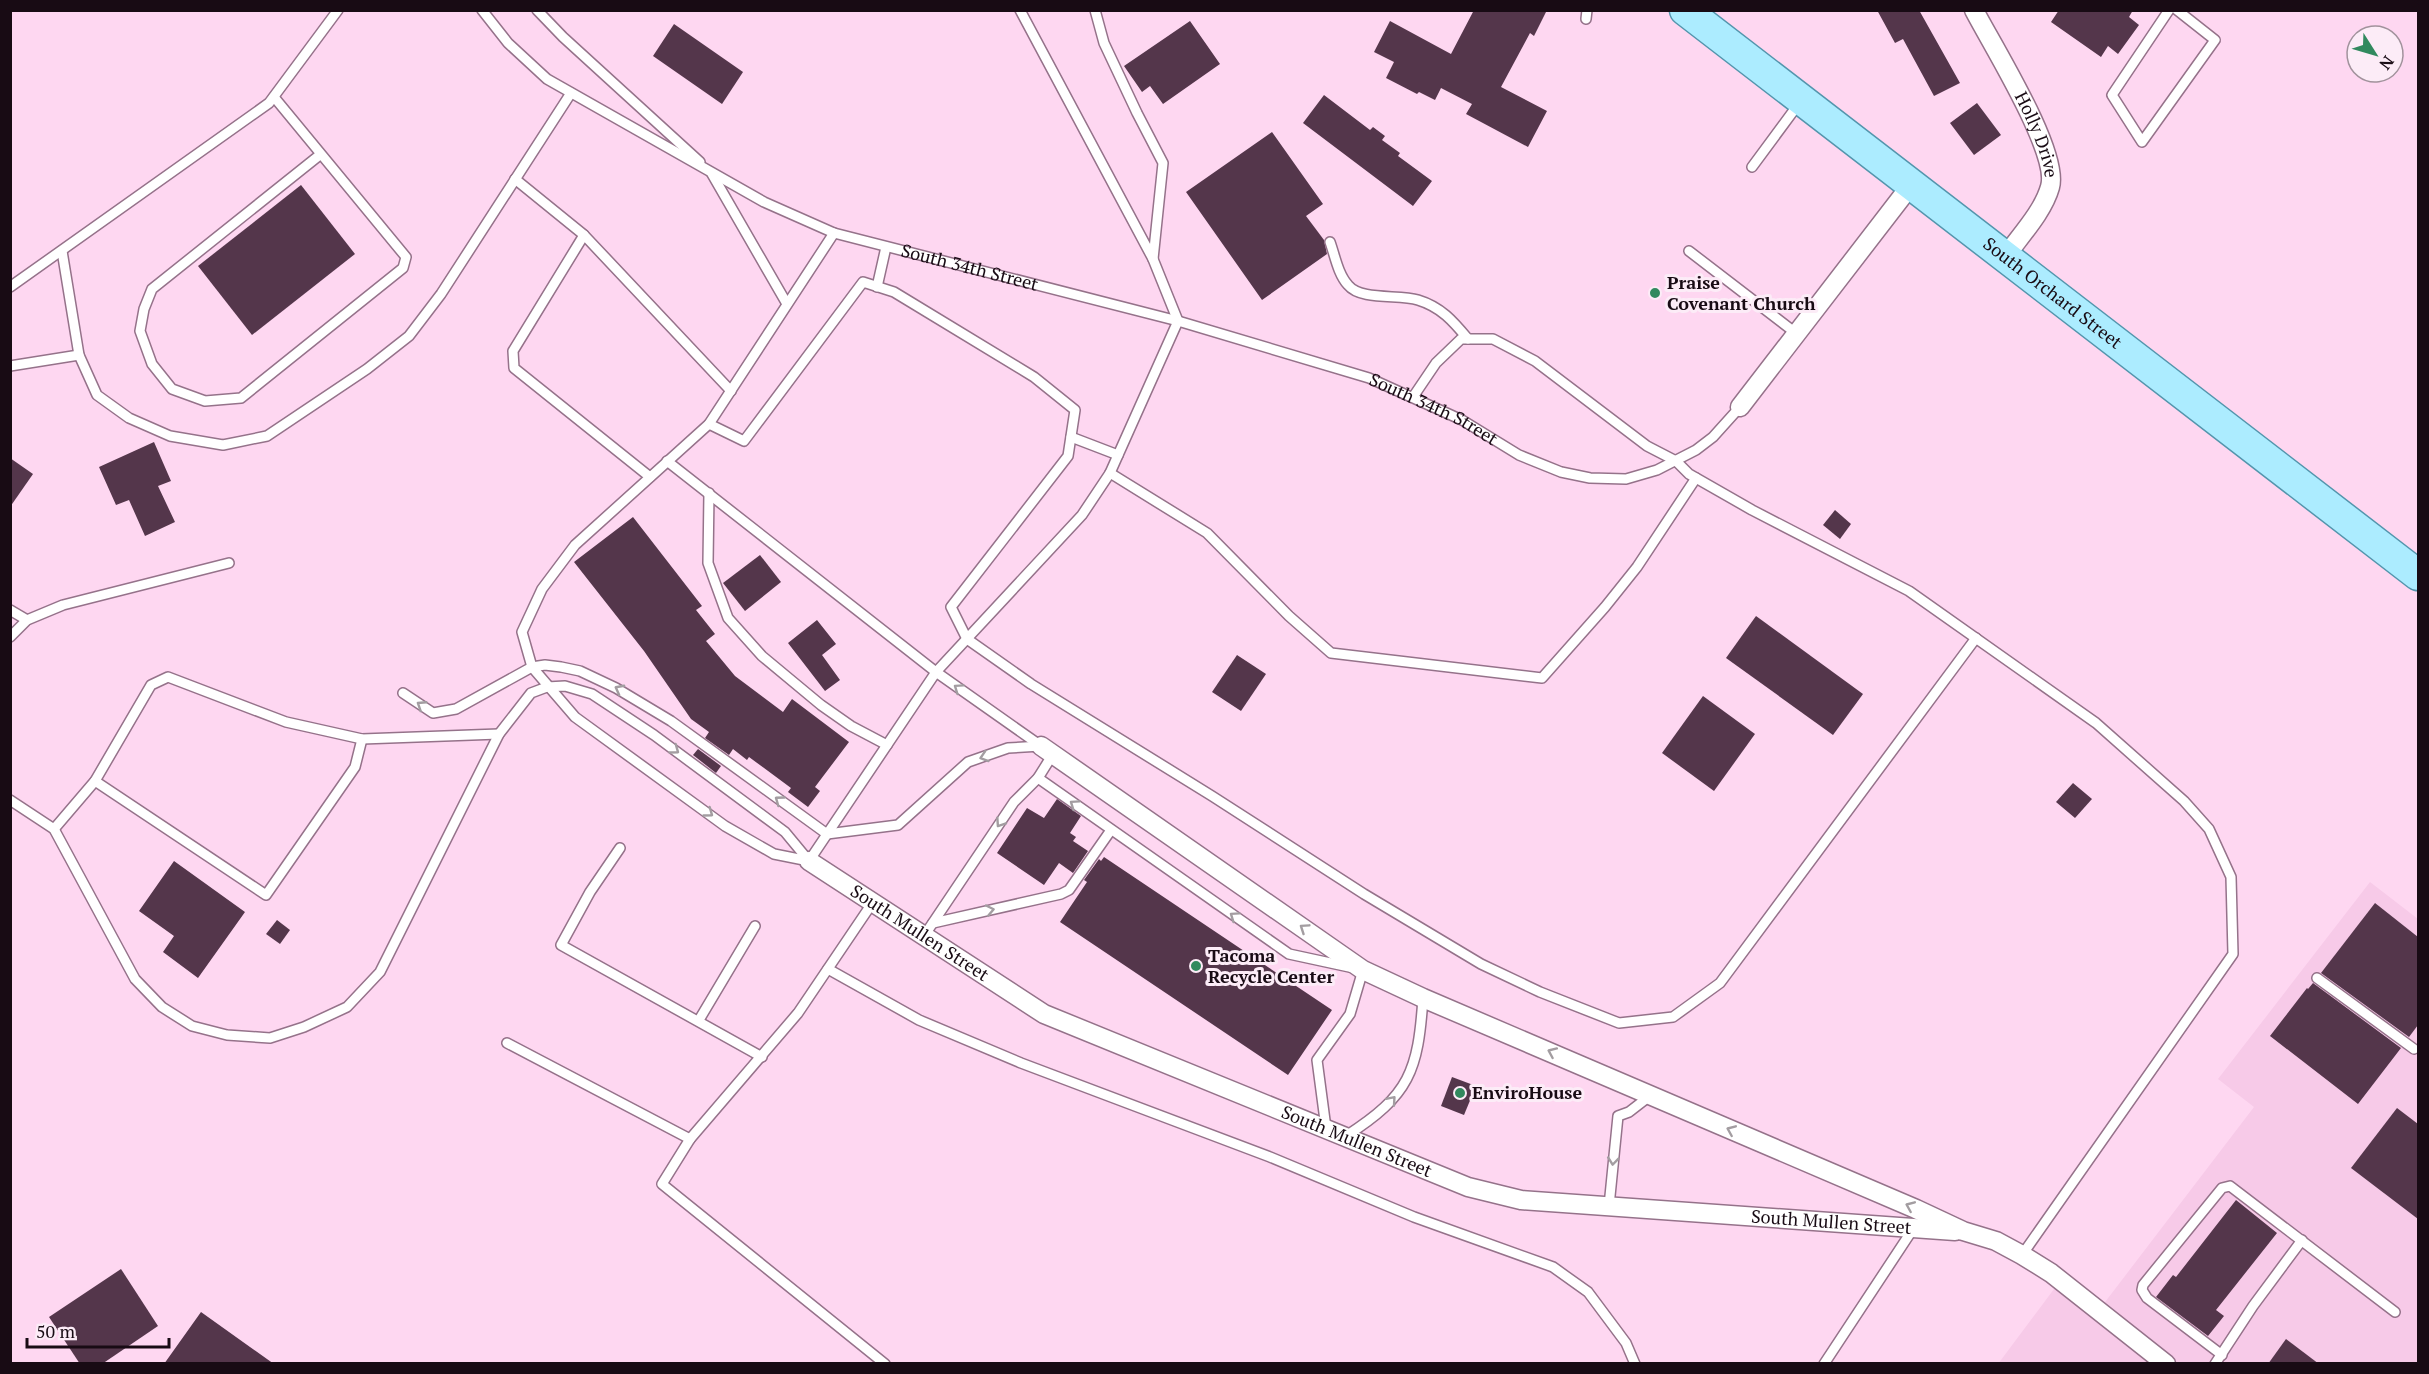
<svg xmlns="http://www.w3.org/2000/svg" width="2429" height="1374" font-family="'PT Serif',serif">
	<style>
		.built { fill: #f7cae8 }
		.building { fill: #54364b }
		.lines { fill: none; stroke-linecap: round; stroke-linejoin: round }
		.lane-casing { stroke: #95728a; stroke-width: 12 }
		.street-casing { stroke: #95728a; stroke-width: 21 }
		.primary-casing { stroke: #5495ad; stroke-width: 33 }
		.lane { stroke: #fff; stroke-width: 9 }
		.street { stroke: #fff; stroke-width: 18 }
		.primary { stroke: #acecff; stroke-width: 30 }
		.oneway { stroke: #a39da1 }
		.poi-dot { fill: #31895e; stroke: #fcecf7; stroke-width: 2 }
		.labels { text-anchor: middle; stroke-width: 6; stroke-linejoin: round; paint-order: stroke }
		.street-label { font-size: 18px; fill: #180b14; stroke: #fcecf7 }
		.poi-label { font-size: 18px; font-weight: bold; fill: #180b14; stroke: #fcecf7; text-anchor: start }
	</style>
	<rect width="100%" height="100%" fill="#fed7f1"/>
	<polygon class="built" points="2370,882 2418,919 2418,1363 1998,1364 2060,1281 2099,1310 2254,1107 2218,1079"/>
	<g class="building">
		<polygon points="1474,10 1547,10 1534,36 1530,33 1501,87 1547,111 1528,147 1466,114 1472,104 1441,88 1435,100 1419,92 1417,94 1386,78 1394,62 1374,52 1390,21 1451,54"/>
		<polygon points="1877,10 1919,10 1960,83 1934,96 1903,39 1895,43"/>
		<polygon points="2059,10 2133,10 2129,17 2139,25 2118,54 2108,46 2101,57 2051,22"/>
		<polygon points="1190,21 1220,64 1163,104 1150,86 1142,92 1124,66"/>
		<polygon points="674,24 743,72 722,104 653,56"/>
		<polygon points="1324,95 1370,130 1373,127 1385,136 1382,140 1400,153 1398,156 1432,181 1413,206 1303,123"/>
		<polygon points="1977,103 2001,135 1974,155 1950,123"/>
		<polygon points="1272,132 1323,204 1306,216 1324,240 1327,254 1262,300 1186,192"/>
		<polygon points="301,185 355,254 252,335 198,266"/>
		<polygon points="154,442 171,481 158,486 175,522 145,536 129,500 116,505 99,467"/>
		<polygon points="10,458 33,474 10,507"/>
		<polygon points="1835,510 1851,524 1840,539 1823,525"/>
		<polygon points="633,517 702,606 696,610 715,634 706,641 735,676 783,712 792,699 849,742 815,787 820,791 808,807 788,792 791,788 749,757 747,760 733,749 729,755 705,738 709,732 691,719 644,651 574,562"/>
		<polygon points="760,555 781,582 745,611 723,583"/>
		<polygon points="1756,616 1863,694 1833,735 1726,658"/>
		<polygon points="817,620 836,644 822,655 840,680 825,691 788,643"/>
		<polygon points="1237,655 1266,674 1241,711 1212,692"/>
		<polygon points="1703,696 1755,734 1714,791 1662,753"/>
		<polygon points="698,749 721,766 716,773 693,755"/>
		<polygon points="2073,783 2092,799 2075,818 2056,802"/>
		<polygon points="1057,799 1081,816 1070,833 1076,837 1073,841 1088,851 1073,873 1059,863 1044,885 997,853 1027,808 1044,818"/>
		<polygon points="1104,857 1332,1010 1288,1075 1060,922 1087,882 1084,880 1099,859 1101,861"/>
		<polygon points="174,861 245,912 198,978 163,952 174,936 139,911"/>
		<polygon points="2375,903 2418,937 2418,1025 2409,1037 2321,973"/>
		<polygon points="277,920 290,930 280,944 266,934"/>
		<polygon points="2313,983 2401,1048 2358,1104 2270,1036 2307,988 2308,989"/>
		<polygon points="1452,1077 1476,1086 1464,1115 1441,1106"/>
		<polygon points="2397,1108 2418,1124 2418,1219 2351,1168"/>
		<polygon points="2236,1200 2277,1233 2216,1310 2224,1316 2208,1336 2156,1297 2173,1275 2176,1277"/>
		<polygon points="121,1269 158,1326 102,1364 80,1364 49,1317"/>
		<polygon points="201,1312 250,1347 274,1364 164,1364"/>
		<polygon points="2286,1339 2319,1364 2268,1364"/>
	</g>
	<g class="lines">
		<defs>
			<g id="lane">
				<path id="s1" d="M482,10L508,43L547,79L764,202L834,233L1178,321L1369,378L1462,420L1519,455L1561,472L1590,478L1626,479L1657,470L1696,450L1713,437L1740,407"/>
				<polyline points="537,10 563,37 700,162"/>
				<polyline points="1095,10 1104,43 1137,113 1163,163 1153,259"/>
				<polyline points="2169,10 2112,95 2142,142 2215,40 2177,10"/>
				<polyline points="1586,19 1587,10"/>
				<polyline points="274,97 406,257 403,268 241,398 205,401 172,389 152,364 140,331 144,309 152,289 321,154"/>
				<polyline points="1752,167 1800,102"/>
				<polyline points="712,174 787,304"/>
				<polyline points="515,179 584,235 731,391"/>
				<polyline points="584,235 513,351 514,368 650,477"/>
				<path d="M1330,242C1335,256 1338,274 1348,285C1361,301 1399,294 1418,300C1441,307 1453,321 1468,339"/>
				<polyline points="62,251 79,355 97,395 129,418 170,436 223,445 267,436 367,369 409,336 441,294 571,93"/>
				<polyline points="1689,251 1797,334"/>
				<polyline points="10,287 269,103 338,10"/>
				<polyline points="877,287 886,247"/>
				<polyline points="10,366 79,355"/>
				<polyline points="1413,397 1436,363 1461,339 1493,339 1535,361 1647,446 1676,461 1689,474 1752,510 1909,591 2096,723 2184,801 2209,829 2231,877 2233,954 2022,1255"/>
				<polyline points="709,424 744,441 863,282 894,292 1034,377 1075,410 1068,456 951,607 967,639 1031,684 1212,796 1364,894 1481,964 1540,992 1619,1023 1673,1017 1720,983 1976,638"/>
				<polyline points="1071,437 1118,455"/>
				<polyline points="667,461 936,672 1041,746"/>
				<polyline points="1110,473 1207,533 1289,616 1331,653 1542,678 1605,607 1637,567 1696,478"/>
				<polyline points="709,493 708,563 728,618 762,656 821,705 851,726 887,745"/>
				<polyline points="10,610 27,620"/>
				<polyline points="10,637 27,620 63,605 229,563"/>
				<polyline points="403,693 433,713 456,709 532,667 545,665 561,667 580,671 616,688 671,721 827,834"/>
				<polyline points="1038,778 1289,954 1363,970 1350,1014 1317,1060 1326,1128"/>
				<polyline points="95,781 266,895 355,767 362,739"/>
				<polyline points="10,800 54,829 135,979 162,1007 192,1026 227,1035 270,1038 304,1027 347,1007 380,972 499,734 531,693 547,687 565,686 592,694 654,735 785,832 809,861"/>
				<polyline points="54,829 95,781 151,685 168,677 286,722 362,739 499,734"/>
				<polyline points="827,834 898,825 968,762 1008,748 1041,746"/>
				<polyline points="620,848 590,892 561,945 762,1057"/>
				<polyline points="809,861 936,672 1082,515 1110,473 1178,321 1153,259 1020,10"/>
				<polyline points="809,861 774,854 725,826 575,717 532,667 522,632 542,589 575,545 709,424 834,233"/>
				<polyline points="933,923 1061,894 1069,890 1111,830"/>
				<polyline points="924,936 1014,802 1038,778 1053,754"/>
				<polyline points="828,969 919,1020 1021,1063 1270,1157 1414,1217 1553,1267 1588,1292 1626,1343 1635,1364"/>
				<polyline points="2317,978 2414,1049"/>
				<polyline points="699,1020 755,926"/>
				<polyline points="507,1043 690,1139 798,1013 873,902"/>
				<path d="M1346,1136C1410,1095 1418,1071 1423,998"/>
				<polyline points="690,1139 662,1184 885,1364"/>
				<polyline points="1609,1206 1618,1116 1629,1112 1651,1095"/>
				<polyline points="2222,1355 2147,1298 2142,1290 2143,1285 2222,1188 2230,1186 2395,1312"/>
				<polyline points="1824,1364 1913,1229"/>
				<polyline points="2215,1364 2253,1306 2302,1240"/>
			</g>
			<g id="street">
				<path id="s2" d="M1974,10C1992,45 2060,153 2050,187C2043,212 2020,236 2005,257"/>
				<polyline points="1740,407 1911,185"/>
				<polyline points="1041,746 1363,970 1423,998 1916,1209 1963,1231 1996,1241 2022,1255 2051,1273 2166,1364"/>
				<path id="s3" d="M809,861L1044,1014L1468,1187L1521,1200L1955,1231"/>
			</g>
			<g id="primary">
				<path id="s4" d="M1685,10L2418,575"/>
			</g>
		</defs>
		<use href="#lane" class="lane-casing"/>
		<use href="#street" class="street-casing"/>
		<use href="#primary" class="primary-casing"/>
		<use href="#lane" class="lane"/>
		<use href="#street" class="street"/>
		<use href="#primary" class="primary"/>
	</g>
	<defs><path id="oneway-chevron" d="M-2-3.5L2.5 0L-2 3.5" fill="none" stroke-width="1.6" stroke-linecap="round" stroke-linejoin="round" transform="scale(1.5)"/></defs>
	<g class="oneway">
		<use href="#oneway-chevron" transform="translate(958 688) rotate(-145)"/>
		<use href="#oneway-chevron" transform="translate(619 689) rotate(-152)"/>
		<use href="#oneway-chevron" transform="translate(421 705) rotate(-147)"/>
		<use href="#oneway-chevron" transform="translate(675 750) rotate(36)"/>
		<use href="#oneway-chevron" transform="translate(984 757) rotate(162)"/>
		<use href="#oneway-chevron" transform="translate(779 800) rotate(-144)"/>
		<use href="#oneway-chevron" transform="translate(1074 804) rotate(-145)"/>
		<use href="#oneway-chevron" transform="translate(709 813) rotate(36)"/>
		<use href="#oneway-chevron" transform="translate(1000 823) rotate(124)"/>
		<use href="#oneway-chevron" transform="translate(990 910) rotate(-12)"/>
		<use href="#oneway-chevron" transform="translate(1234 916) rotate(-145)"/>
		<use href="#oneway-chevron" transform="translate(1304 928) rotate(-146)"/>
		<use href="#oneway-chevron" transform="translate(1552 1052) rotate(-156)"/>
		<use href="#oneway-chevron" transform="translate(1392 1100) rotate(-49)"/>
		<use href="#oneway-chevron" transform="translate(1731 1130) rotate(-157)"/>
		<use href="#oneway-chevron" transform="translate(1613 1161) rotate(96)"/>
		<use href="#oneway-chevron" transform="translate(1910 1206) rotate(-157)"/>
	</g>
	<g class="poi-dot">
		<circle cx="1655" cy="293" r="6"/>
		<circle cx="1196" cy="966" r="6"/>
		<circle cx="1460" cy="1093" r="6"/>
	</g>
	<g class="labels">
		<g class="street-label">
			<text dy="6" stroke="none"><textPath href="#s2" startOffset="140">Holly Drive</textPath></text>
			<text dy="6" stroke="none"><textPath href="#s1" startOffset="561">South 34th Street</textPath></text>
			<text dy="6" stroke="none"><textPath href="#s4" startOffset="464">South Orchard Street</textPath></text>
			<text dy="6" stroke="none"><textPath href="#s1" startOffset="1047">South 34th Street</textPath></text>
			<text dy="6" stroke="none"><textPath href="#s3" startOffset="132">South Mullen Street</textPath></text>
			<text dy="6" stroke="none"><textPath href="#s3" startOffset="618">South Mullen Street</textPath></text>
			<text dy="6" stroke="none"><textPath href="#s3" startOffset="1104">South Mullen Street</textPath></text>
		</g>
		<g class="poi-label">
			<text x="1667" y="289">Praise<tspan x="1667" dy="21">Covenant Church</tspan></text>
			<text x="1208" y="962">Tacoma<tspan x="1208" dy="21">Recycle Center</tspan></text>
			<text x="1472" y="1099">EnviroHouse</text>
		</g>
	</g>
	<rect width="2429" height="1374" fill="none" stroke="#180b14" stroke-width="24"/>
	<g transform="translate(2375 54) rotate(127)"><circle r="28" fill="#fcecf7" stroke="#a1929c" stroke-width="1.5"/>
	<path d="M0-4.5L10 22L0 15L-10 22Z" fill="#31895e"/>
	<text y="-9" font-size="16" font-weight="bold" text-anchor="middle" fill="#180b14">N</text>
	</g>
	<path d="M27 1338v9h142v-9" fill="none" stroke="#180b14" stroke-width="3"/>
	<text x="36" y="1338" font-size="18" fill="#180b14" stroke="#fcecf7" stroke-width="4.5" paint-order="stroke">50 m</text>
</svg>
